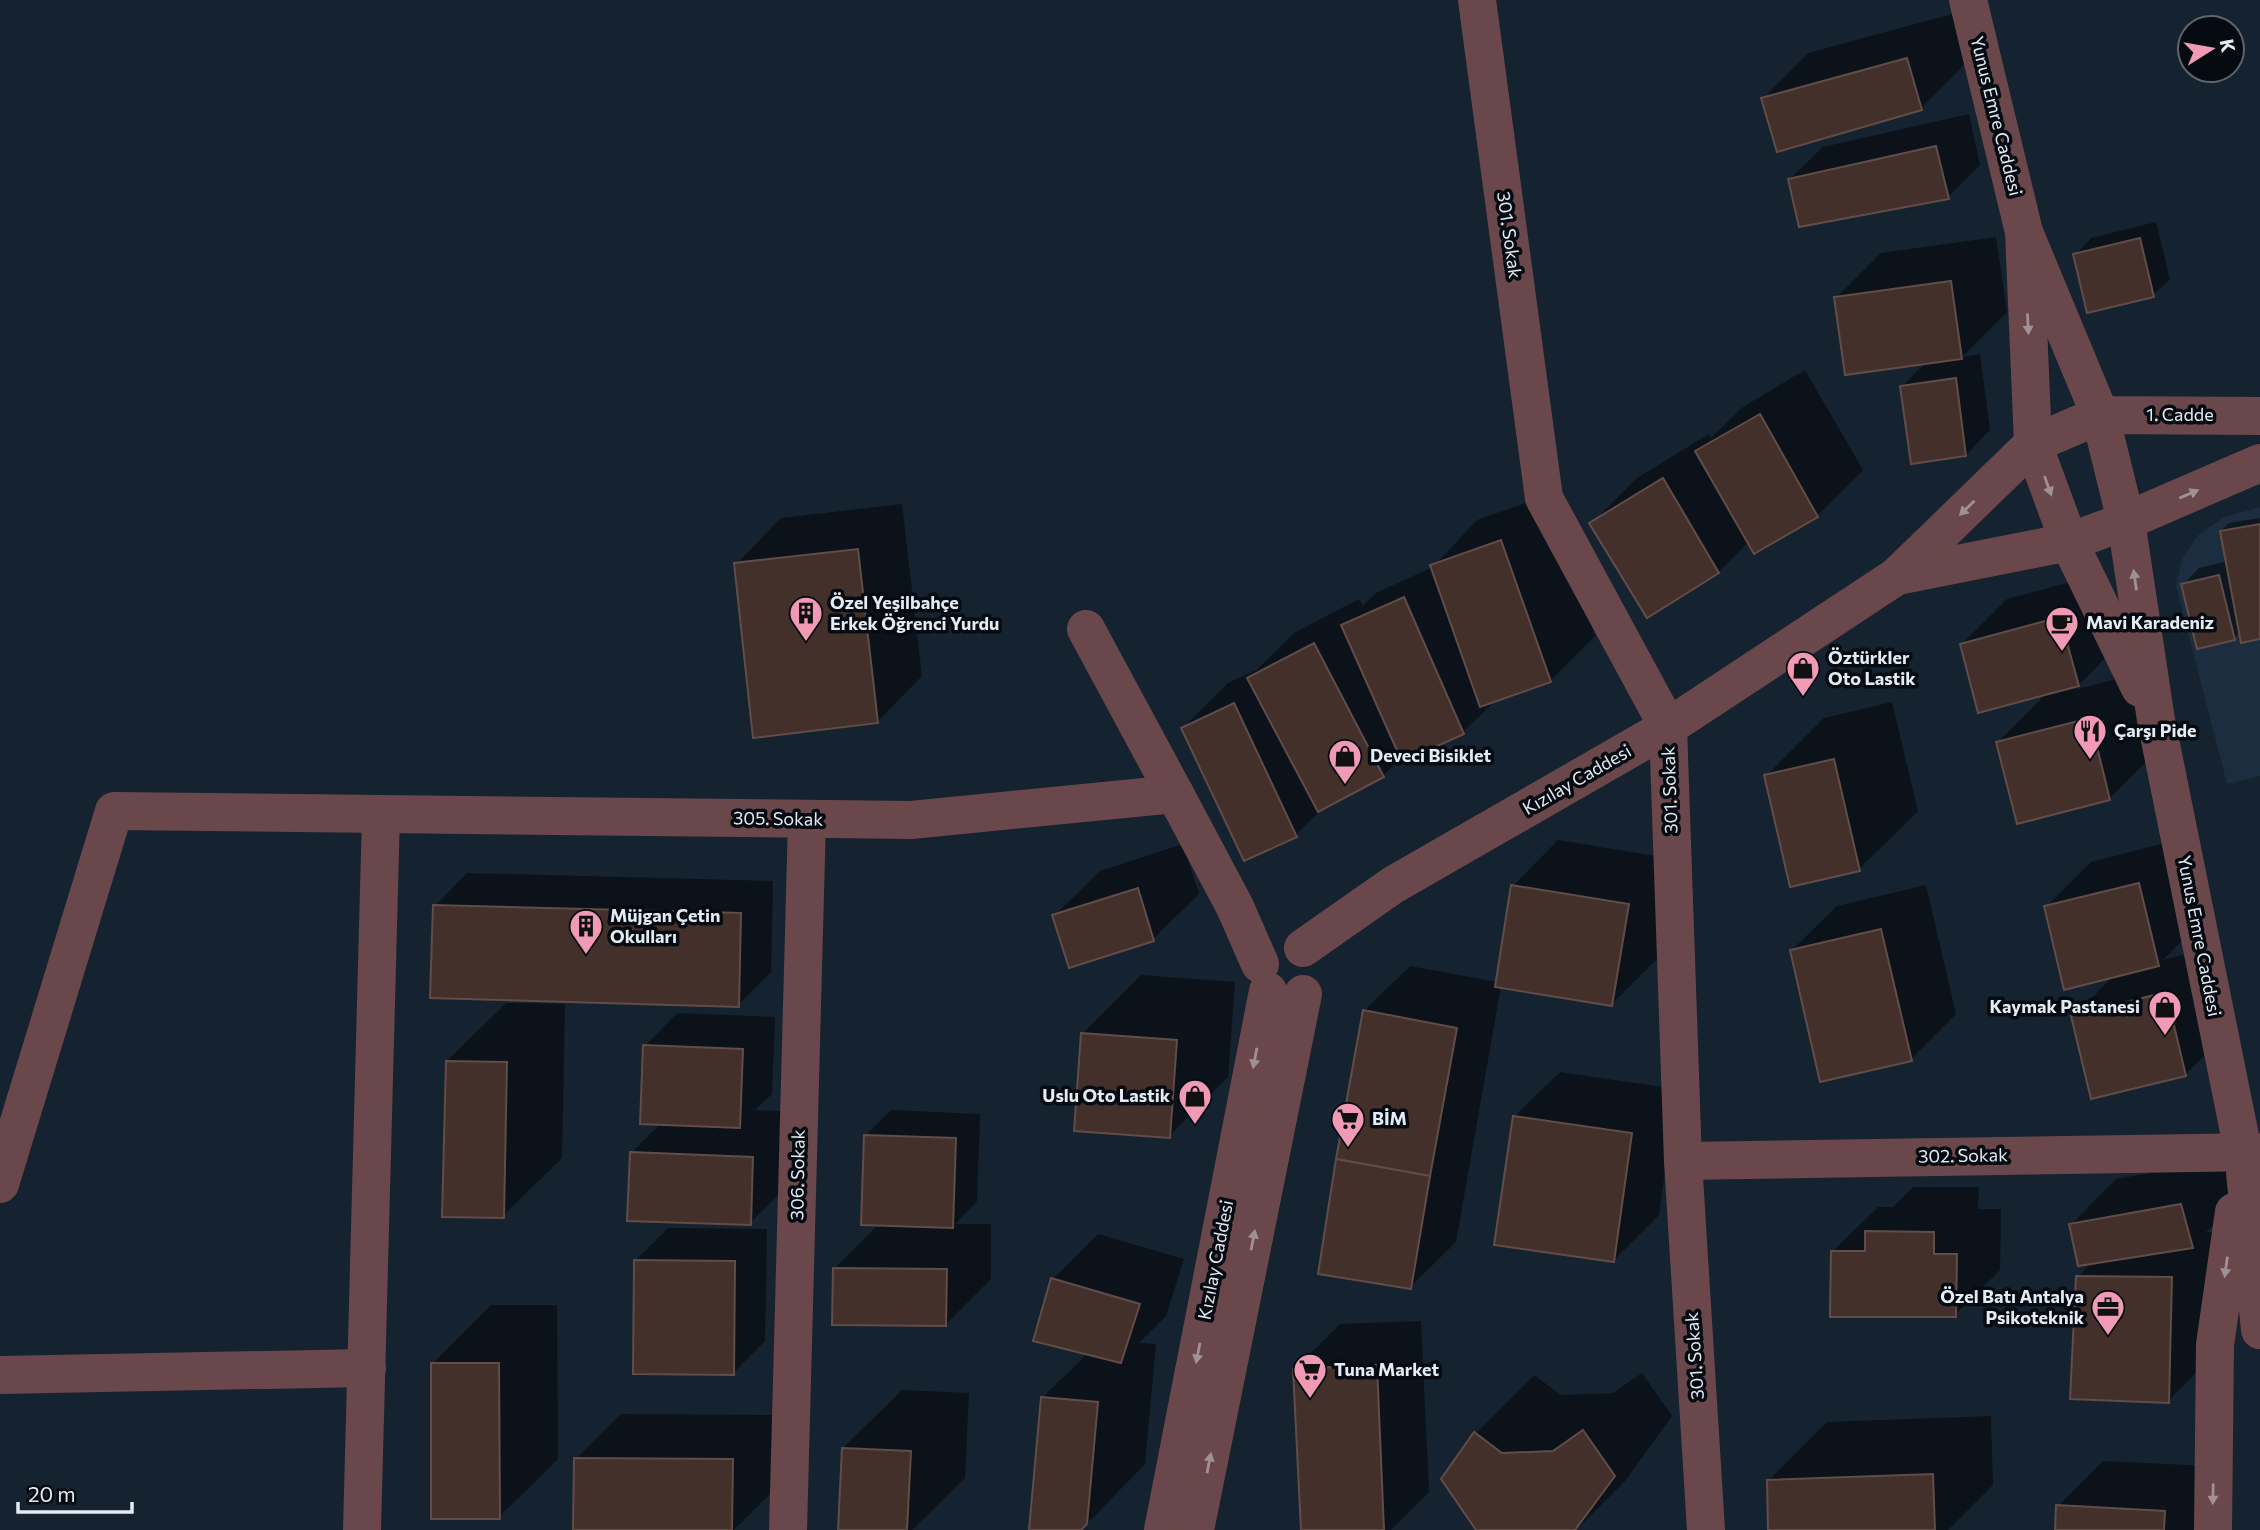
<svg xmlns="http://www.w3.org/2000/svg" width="2260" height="1530" font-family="Commissioner,sans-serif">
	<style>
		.built { fill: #1b2d3e }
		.shadow { fill: #0007 }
		.building { fill: #43302b; stroke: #624c48; stroke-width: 2 }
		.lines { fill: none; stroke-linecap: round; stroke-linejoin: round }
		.minor { stroke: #6a474a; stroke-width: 38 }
		.oneway { fill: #a09196 }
		.labels { text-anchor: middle; stroke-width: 7; stroke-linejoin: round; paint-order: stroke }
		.street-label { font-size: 18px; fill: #e3ecf4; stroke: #060b11 }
		.poi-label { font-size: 18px; font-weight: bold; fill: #e3ecf4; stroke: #060b11; text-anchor: start }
	</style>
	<rect width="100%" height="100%" fill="#15222f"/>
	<polygon class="built" points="2260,507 2260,776 2227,784 2176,586 2182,559 2198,535 2224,517"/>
	<g class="shadow">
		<polygon points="1952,14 1966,63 1921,108 1763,99 1808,53"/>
		<polygon points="1969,114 1980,165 1948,197 1790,179 1823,147"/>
		<polygon points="2156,222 2170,279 2153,295 2075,255 2091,238"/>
		<polygon points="1996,237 2007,312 1962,357 1980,354 1990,430 1966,455 1902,387 1926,362 1836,298 1881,253"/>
		<polygon points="1805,370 1863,470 1817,516 1755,552 1749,542 1718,572 1647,615 1592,523 1637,478 1709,434 1711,438 1743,407"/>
		<polygon points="1546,496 1595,636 1550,681 1496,700 1463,732 1402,757 1383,776 1324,807 1296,835 1183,728 1228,683 1258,669 1294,633 1359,599 1363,606 1376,593 1433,567 1477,520"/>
		<polygon points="902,504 922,676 877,722 736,564 781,518"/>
		<polygon points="2260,518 2260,638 2240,632 2234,638 2183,585 2199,568 2227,561 2221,531 2229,523"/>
		<polygon points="2105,573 2123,640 2074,690 2135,674 2155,753 2109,799 1998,742 2047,693 1962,644 2007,599"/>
		<polygon points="1892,702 1918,811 1859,869 1766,776 1824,718"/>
		<polygon points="2184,838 2204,919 2163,960 2211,948 2231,1029 2186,1074 2093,1097 2073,1017 2114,975 2046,907 2091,862"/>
		<polygon points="1558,840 1673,859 1657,959 1612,1004 1501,986 1456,1242 1410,1287 1364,1011 1410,966 1497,982 1513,886"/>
		<polygon points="1183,844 1199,894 1153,939 1070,965 1054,916 1100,871"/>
		<polygon points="467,873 773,881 771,972 738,1005 435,906"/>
		<polygon points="1926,885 1956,1014 1911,1059 1791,951 1837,906"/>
		<polygon points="1141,975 1235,982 1228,1077 1169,1136 1082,1034"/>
		<polygon points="506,1003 565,1004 562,1158 503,1216 447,1061"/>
		<polygon points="677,1013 775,1017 772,1094 755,1110 797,1112 795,1178 750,1223 631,1153 661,1123 645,1046"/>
		<polygon points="1560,1072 1676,1089 1659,1215 1614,1260 1514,1117"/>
		<polygon points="891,1110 980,1114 977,1202 955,1224 991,1224 991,1279 945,1325 834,1269 879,1224 866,1135"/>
		<polygon points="2226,1160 2238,1201 2206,1232 2216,1232 2213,1355 2168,1401 2078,1277 2092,1262 2071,1225 2116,1179"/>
		<polygon points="1913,1187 1979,1187 1978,1209 2001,1209 2000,1270 1955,1315 1832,1252 1878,1207 1893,1207"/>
		<polygon points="668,1228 767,1229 765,1341 733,1373 635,1261"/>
		<polygon points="1098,1234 1184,1259 1166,1316 1139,1343 1156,1344 1145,1464 1081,1530 1031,1530 1043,1397 1088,1353 1053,1279"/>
		<polygon points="491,1305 557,1305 558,1459 499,1517 433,1363"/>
		<polygon points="1421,1321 1429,1492 1391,1530 1302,1530 1295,1369 1340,1324"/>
		<polygon points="1642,1373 1672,1416 1625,1481 1576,1530 1478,1530 1475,1434 1534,1375 1561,1395 1613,1393"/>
		<polygon points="902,1390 969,1393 965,1478 912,1530 840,1530 843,1448"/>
		<polygon points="621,1414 777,1415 776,1488 734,1530 575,1530 576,1459"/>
		<polygon points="1991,1416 1993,1485 1948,1530 1770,1530 1769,1480 1827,1422"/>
		<polygon points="2103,1461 2209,1466 2206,1530 2057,1530 2058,1506"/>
	</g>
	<g class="building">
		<polygon points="1907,58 1922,110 1777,152 1761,98"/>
		<polygon points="1936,146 1949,199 1799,227 1788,179"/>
		<polygon points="2140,238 2154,297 2087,313 2073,254"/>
		<polygon points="1951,281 1962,359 1845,375 1834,297"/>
		<polygon points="1956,378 1966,456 1911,464 1900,386"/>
		<polygon points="1760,414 1818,517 1754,554 1695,451"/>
		<polygon points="1663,478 1719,573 1647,618 1589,523"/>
		<polygon points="2260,524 2260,639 2241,643 2220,531"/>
		<polygon points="1501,540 1551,682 1480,707 1430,565"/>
		<polygon points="858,549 878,723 753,738 734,563"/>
		<polygon points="2219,575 2235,640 2197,649 2181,584"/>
		<polygon points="1404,597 1464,734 1402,762 1341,625"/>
		<polygon points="2060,617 2079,686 1978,713 1960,644"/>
		<polygon points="1314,643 1384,777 1318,812 1247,678"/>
		<polygon points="1234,703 1297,837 1244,861 1181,728"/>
		<polygon points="2090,718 2110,800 2017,824 1996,742"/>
		<polygon points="1834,759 1860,871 1790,887 1764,775"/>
		<polygon points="2139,883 2159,966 2064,990 2044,906"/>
		<polygon points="1511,885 1629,904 1612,1006 1495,987"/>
		<polygon points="1138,888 1154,941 1069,968 1052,915"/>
		<polygon points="433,905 741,913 739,1007 430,998"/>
		<polygon points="1881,929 1912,1061 1820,1082 1790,950"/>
		<polygon points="2166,992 2186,1076 2091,1099 2071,1016"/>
		<polygon points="1363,1010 1457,1028 1430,1176 1336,1159"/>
		<polygon points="1081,1033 1177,1040 1170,1138 1074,1131"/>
		<polygon points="643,1045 743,1049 740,1128 640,1124"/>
		<polygon points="446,1061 507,1062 504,1218 442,1217"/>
		<polygon points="1513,1116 1632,1133 1614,1262 1494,1245"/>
		<polygon points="864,1135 956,1138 953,1228 861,1225"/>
		<polygon points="630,1152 753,1157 751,1225 627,1221"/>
		<polygon points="1336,1159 1430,1176 1411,1289 1318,1274"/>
		<polygon points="2181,1204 2193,1248 2078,1266 2069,1224"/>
		<polygon points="1865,1231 1934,1232 1934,1254 1957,1254 1956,1317 1830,1317 1831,1251 1865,1251"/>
		<polygon points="634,1260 735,1261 734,1375 633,1374"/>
		<polygon points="833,1268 947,1269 946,1326 832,1325"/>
		<polygon points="2076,1276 2172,1277 2169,1403 2070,1399"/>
		<polygon points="1051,1278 1140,1304 1121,1363 1033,1341"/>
		<polygon points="431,1363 499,1363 500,1519 431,1519"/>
		<polygon points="1377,1365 1384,1530 1301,1530 1293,1369"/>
		<polygon points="1041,1397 1098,1402 1087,1524 1081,1530 1029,1530"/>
		<polygon points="1583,1430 1615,1476 1575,1530 1476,1530 1441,1479 1474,1432 1502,1453 1553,1451"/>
		<polygon points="842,1448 911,1451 907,1530 838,1530"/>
		<polygon points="574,1458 733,1459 732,1530 573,1530"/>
		<polygon points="1933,1474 1935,1530 1768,1530 1767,1480"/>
		<polygon points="2056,1505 2165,1511 2164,1530 2055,1530"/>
	</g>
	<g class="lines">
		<g class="minor">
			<polyline points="1477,0 1544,498 1668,727 1683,1161 1706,1530"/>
			<polyline points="1968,0 2024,232 2100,415 2126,521 2069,542 2033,444 2100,415 2260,416"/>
			<polyline points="2260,463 2126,521 2156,720 2243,1151 2260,1330"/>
			<polyline points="1897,576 2069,542 2140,688"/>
			<polyline points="1086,629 1175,794"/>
			<polyline points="1303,948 1393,885 1668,727 1897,576 2033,444 2024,232"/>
			<polyline points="1683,1161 2260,1152"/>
			<polyline points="0,1184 114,811 911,820 1175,794 1235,907 1260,964"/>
			<polyline points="0,1375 367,1368"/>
			<polyline points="362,1530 381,814"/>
			<polyline points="788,1530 807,819"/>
			<polyline points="1163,1530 1268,991"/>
			<polyline points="1195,1530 1303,994"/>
			<polyline points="2213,1530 2215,1345 2234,1212"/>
		</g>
	</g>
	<defs><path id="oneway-solid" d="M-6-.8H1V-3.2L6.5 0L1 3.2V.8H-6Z" transform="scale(1.75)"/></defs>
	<g class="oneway">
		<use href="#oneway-solid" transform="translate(2028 324) rotate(87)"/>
		<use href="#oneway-solid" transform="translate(2048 486) rotate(70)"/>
		<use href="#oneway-solid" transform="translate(2189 494) rotate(-23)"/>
		<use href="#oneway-solid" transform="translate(1967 508) rotate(136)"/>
		<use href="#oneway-solid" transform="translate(2135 580) rotate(-98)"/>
		<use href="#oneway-solid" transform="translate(1255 1058) rotate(101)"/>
		<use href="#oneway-solid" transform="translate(1253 1240) rotate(-79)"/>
		<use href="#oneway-solid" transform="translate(2226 1267) rotate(98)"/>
		<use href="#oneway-solid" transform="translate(1198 1353) rotate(101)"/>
		<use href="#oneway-solid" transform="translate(1209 1463) rotate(-79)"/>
		<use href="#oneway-solid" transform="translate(2213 1494) rotate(91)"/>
	</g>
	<defs>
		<symbol id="building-pin" viewBox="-11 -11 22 30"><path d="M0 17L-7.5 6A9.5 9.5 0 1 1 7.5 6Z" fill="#f09ab5" stroke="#060b11"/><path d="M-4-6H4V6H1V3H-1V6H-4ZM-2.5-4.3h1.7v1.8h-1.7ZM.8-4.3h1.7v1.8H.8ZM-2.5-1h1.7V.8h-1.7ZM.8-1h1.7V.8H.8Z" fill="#111"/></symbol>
		<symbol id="cafe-pin" viewBox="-11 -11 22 30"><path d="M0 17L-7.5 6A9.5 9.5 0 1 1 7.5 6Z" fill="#f09ab5" stroke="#060b11"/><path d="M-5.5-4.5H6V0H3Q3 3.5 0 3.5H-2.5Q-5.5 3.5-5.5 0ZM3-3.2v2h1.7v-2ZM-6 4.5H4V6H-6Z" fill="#111"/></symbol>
		<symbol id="shop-pin" viewBox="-11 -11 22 30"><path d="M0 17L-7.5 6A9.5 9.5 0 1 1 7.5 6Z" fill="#f09ab5" stroke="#060b11"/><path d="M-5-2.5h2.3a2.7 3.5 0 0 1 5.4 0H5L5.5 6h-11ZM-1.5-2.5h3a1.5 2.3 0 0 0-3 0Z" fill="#111"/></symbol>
		<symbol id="restaurant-pin" viewBox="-11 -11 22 30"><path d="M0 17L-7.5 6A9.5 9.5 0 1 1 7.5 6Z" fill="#f09ab5" stroke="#060b11"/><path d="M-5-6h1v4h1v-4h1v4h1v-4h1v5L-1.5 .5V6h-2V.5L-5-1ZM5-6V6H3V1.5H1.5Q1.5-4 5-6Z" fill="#111"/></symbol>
		<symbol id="supermarket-pin" viewBox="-11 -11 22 30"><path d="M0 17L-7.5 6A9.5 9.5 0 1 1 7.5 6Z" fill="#f09ab5" stroke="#060b11"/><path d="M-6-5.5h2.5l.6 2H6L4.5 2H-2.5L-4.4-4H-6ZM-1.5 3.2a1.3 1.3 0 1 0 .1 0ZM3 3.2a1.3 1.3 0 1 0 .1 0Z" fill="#111"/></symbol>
		<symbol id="office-pin" viewBox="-11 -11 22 30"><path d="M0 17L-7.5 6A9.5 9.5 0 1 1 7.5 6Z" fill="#f09ab5" stroke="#060b11"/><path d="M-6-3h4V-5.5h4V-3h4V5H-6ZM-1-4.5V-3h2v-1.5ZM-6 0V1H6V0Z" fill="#111"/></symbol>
	</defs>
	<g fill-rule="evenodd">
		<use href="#building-pin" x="787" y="594" width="38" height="52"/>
		<use href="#cafe-pin" x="2043" y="604" width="38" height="52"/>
		<use href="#shop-pin" x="1784" y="649" width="38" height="52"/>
		<use href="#restaurant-pin" x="2071" y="712" width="38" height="52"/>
		<use href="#shop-pin" x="1326" y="737" width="38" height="52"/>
		<use href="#building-pin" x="567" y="907" width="38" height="52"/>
		<use href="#shop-pin" x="2146" y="988" width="38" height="52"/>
		<use href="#shop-pin" x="1176" y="1077" width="38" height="52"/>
		<use href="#supermarket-pin" x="1329" y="1100" width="38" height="52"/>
		<use href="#office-pin" x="2089" y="1288" width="38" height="52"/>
		<use href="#supermarket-pin" x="1291" y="1351" width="38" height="52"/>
	</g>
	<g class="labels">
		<g class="street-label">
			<text transform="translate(1996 116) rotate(76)" y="6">Yunus Emre Caddesi</text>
			<text transform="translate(1509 235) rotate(82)" y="6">301. Sokak</text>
			<text x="2180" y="421">1. Cadde</text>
			<text transform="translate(1577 780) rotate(-30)" y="6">Kızılay Caddesi</text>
			<text transform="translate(1670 790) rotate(-92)" y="6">301. Sokak</text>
			<text transform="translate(778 819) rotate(1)" y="6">305. Sokak</text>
			<text transform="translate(2199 936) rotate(79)" y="6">Yunus Emre Caddesi</text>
			<text transform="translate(1963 1156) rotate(-1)" y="6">302. Sokak</text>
			<text transform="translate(798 1175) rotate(-89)" y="6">306. Sokak</text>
			<text transform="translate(1216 1260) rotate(-79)" y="6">Kızılay Caddesi</text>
			<text transform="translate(1695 1356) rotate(-94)" y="6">301. Sokak</text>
		</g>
		<g class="poi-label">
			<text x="830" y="609">Özel Yeşilbahçe<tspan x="830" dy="21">Erkek Öğrenci Yurdu</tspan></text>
			<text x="2086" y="629">Mavi Karadeniz</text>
			<text x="1828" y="664">Öztürkler<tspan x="1828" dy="21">Oto Lastik</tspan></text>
			<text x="2114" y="737">Çarşı Pide</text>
			<text x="1370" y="762">Deveci Bisiklet</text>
			<text x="610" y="922">Müjgan Çetin<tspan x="610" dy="21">Okulları</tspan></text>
			<text x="2140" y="1013" text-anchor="end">Kaymak Pastanesi</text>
			<text x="1170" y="1102" text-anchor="end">Uslu Oto Lastik</text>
			<text x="1372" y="1125">BİM</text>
			<text x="2084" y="1303" text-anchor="end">Özel Batı Antalya<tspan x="2084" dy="21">Psikoteknik</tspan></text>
			<text x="1334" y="1376">Tuna Market</text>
		</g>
	</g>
	<g transform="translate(2211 49) rotate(79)"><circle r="33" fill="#060b11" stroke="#5e656c" stroke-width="2"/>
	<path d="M0-5L12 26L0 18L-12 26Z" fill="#f09ab5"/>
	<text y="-10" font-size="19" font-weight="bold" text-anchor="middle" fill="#e3ecf4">K</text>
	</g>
	<path d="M18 1502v10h114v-10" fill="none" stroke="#e3ecf4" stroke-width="3.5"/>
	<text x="28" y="1502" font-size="21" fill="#e3ecf4" stroke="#060b11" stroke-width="5" paint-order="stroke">20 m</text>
</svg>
